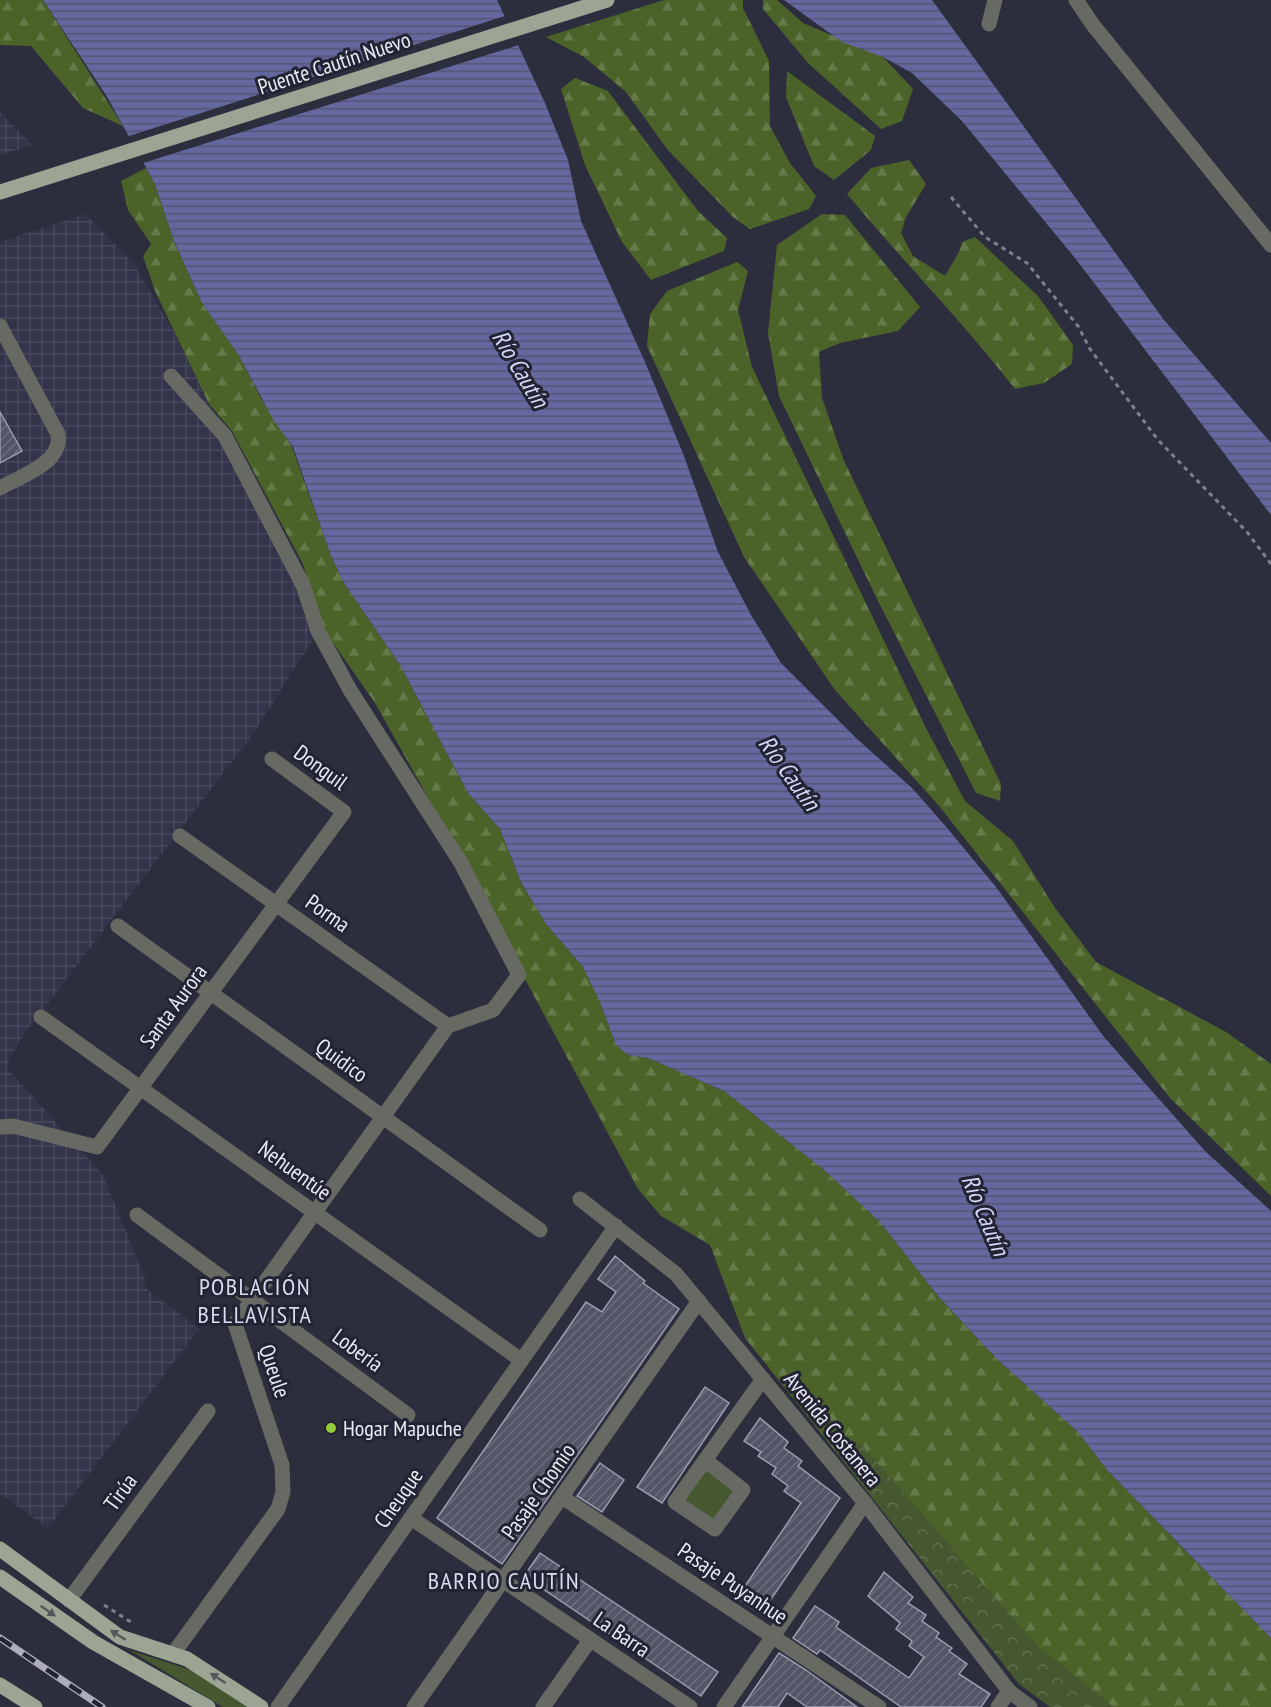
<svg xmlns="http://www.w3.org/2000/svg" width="1271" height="1707" font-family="'PT Sans Narrow',sans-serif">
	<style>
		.industrial { fill: url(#industrial-grid) }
		.grass { fill: #46582f }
		.forest { fill: url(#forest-firs) }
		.park { fill: url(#park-crowns) }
		.water { fill: url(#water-rules) }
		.pier { fill: #2d2e3d }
		.building { fill: url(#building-hatch); stroke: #9a9caf; stroke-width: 1.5 }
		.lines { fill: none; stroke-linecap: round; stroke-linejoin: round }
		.path { stroke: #7f808d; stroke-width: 3; stroke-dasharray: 4.5 4.5; stroke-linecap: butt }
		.minor { stroke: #666a62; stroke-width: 15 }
		.major { stroke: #9ca494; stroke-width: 15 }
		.rail-casing { stroke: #adaeb9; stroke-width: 7 }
		.rail { stroke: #232433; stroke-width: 4.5; stroke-dasharray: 14; stroke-linecap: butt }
		.oneway { fill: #53575a }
		.poi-dot { fill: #96cc39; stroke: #232433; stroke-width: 2 }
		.labels { text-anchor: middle; stroke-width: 6; stroke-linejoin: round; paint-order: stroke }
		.street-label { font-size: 22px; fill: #e9eaf4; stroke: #232433 }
		.poi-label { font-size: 22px; fill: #e9eaf4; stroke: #232433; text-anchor: start }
		.water-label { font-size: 24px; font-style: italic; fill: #d5d8fa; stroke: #232433 }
		.neighbourhood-label { font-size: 24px; letter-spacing: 1.5px; fill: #d9dbef; stroke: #232433 }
	</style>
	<defs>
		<pattern id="industrial-grid" width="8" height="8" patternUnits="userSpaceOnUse" patternTransform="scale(1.5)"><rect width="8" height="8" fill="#33344a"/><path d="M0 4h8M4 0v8" fill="none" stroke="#47485c"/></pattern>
		<pattern id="forest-firs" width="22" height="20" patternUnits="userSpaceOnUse" patternTransform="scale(1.5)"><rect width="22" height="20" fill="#4b6329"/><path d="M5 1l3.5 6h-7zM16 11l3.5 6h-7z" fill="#657a49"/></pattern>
		<pattern id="park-crowns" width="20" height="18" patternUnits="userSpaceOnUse" patternTransform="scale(1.5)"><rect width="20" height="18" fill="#46582f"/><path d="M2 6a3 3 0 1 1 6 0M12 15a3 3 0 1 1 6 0" fill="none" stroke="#61704e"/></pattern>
		<pattern id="water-rules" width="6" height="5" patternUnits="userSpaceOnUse" patternTransform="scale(1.5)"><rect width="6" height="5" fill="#6567a0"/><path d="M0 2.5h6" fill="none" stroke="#545570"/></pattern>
		<pattern id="building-hatch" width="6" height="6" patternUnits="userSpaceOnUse" patternTransform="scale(1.5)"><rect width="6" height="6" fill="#535566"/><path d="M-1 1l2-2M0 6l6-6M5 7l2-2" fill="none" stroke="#6c6e7c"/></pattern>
	</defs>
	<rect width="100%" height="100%" fill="#2d2e3d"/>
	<g class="industrial">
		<polygon points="0,112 32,145 0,155"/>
		<polygon points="85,214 134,264 174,332 318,631 253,734 20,1040 6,1067 103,1175 146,1281 144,1287 199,1329 48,1528 0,1494 0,242"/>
	</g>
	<g class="grass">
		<polygon points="705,1466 739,1490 714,1525 679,1501"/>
		<polygon points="111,1639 132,1651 191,1670 247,1707 223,1707"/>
	</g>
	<g class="forest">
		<polygon points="0,0 43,0 123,126 83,108 31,46 0,45"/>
		<polygon points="664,0 743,0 743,8 769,61 770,126 790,163 816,196 809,209 750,229 733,217 667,149 626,92 584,57 546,37"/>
		<polygon points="763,0 777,0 803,23 883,57 913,89 902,121 881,129 808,63 763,9"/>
		<polygon points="787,71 875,136 871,150 834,180 814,166 786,97"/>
		<polygon points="575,78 608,91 698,211 727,238 724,251 651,280 622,242 585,165 561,89"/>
		<path d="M909,160L926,184L906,217L901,233L913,256L945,276L959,252L962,242L975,237L1038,296L1073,345L1072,364L1044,383L1015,389C962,321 902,260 847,194L871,168Z"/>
		<polygon points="146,168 155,184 174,241 202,303 238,354 262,400 292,447 331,556 344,583 400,665 468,793 500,829 521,882 546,924 583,967 600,1002 616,1045 628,1055 648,1058 724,1091 823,1169 880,1222 938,1296 997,1359 1078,1432 1108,1471 1271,1638 1271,1707 1113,1707 1038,1647 860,1444 839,1456 745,1338 710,1245 661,1216 638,1189 526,981 512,947 375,703 322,627 303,564 232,431 209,404 155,291 143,256 151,244 128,210 121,181"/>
		<polygon points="822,214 845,215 920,307 898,331 840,343 819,352 822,398 844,461 1001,784 1000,801 976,793 878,601 779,396 768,333 777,245"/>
		<polygon points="737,262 748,271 738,310 752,367 927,730 965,801 1013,841 1055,908 1096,962 1226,1032 1271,1064 1271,1196 1170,1098 939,806 835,690 744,557 647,346 650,314 667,291"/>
	</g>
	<polygon class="park" points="860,1443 1038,1647 1113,1707 1050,1707 1019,1684 839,1456"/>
	<g class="water">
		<polygon points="43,0 497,0 545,103 568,160 581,221 645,362 684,456 718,552 751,615 781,663 855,737 913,789 948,829 996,887 1104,1037 1205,1151 1271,1211 1271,1638 1108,1471 1078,1432 997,1359 938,1296 880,1222 823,1169 724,1091 648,1058 628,1055 616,1045 600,1002 583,967 546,924 521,882 500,829 468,793 400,665 344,583 331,556 293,447 274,421 238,354 202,303 174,241 155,184 106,95"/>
		<polygon points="784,0 932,0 1164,320 1271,443 1271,515 1075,258 962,121 912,73 883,57 842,42"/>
	</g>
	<polygon class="pier" points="508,15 522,44 140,164 126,137"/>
	<g class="building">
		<polygon points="0,412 22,451 0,463"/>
		<polygon points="615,1256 645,1281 643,1283 679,1309 502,1564 437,1518 586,1302 602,1312 616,1292 598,1279"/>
		<polygon points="705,1387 729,1403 662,1503 637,1487"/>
		<polygon points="760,1418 788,1442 784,1448 802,1461 798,1466 840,1498 761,1614 737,1598 801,1503 784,1491 788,1486 772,1474 776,1468 758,1456 761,1452 744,1441"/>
		<polygon points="600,1463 624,1480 602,1512 577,1496"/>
		<polygon points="540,1553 718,1672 701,1696 524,1576"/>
		<polygon points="884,1572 913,1597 908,1603 926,1615 922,1621 939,1633 936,1637 952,1648 949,1651 967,1664 959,1674 990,1694 981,1707 901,1707 820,1650 817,1654 793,1638 815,1606 839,1622 836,1627 909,1678 924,1657 909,1646 912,1641 896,1629 900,1623 868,1596"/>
		<polygon points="779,1653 806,1670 857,1707 807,1707 787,1693 778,1707 742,1707"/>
	</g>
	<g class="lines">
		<g class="path">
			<polyline points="951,197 985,237 1027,263 1078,326 1090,349 1158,440 1247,532 1271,564"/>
			<polyline points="104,1605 134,1624"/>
		</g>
		<g class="minor">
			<polyline points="1076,0 1093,25 1271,245"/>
			<polyline points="989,24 995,0"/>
			<path d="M0,326L58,434C63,463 21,476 0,488"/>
			<polyline points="171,376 225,436 303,585 318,631 350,690 461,863 519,975 493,1010 448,1026"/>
			<polyline points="180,836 448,1026"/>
			<polyline points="118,926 540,1230"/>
			<polyline points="41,1017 521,1360"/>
			<polyline points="0,1127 13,1126 97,1147 344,812 272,759"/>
			<polyline points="580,1199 676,1274 865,1503 1009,1691 1030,1707"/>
			<polyline points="137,1215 408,1415"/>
			<polyline points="705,1460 743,1490 715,1529 675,1502 763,1379"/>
			<polyline points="562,1497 879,1707"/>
			<polyline points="411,1518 690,1707"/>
			<polyline points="69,1600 208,1411"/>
			<polyline points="173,1654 278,1509 283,1492 282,1465 235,1324 448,1026"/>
			<polyline points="278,1707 616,1226"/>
			<polyline points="414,1707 699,1301"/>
			<polyline points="543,1707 590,1640"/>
			<polyline points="724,1707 865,1503"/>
			<polyline points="998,1707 1009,1691"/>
		</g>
		<g class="major">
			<polyline points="0,192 607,0"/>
			<polyline points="0,1549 120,1637 187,1659 261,1707"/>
			<polyline points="0,1577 93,1642 208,1707"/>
			<polyline points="0,1685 35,1707"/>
		</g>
		<defs>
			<polyline id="rail" points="0,1638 102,1707"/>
		</defs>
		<use href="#rail" class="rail-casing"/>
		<use href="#rail" class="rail"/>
	</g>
	<defs><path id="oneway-solid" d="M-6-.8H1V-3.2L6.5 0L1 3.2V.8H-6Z" transform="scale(1.5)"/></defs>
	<g class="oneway">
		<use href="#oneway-solid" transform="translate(48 1611) rotate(35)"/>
		<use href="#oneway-solid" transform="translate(118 1635) rotate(-148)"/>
		<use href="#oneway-solid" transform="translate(218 1678) rotate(-147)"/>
	</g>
	<circle class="poi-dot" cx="331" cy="1428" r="6"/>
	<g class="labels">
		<g class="street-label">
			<text transform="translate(334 63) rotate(-18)" y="8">Puente Cautín Nuevo</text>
			<text transform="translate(321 767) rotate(36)" y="8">Donguil</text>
			<text transform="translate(328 913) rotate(35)" y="8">Porma</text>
			<text transform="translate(173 1006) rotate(-54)" y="8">Santa Aurora</text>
			<text transform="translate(342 1060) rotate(36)" y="8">Quidico</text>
			<text transform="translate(295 1170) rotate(36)" y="8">Nehuentúe</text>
			<text transform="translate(358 1350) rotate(36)" y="8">Lobería</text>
			<text transform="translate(275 1371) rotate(71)" y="8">Queule</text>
			<text transform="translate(833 1429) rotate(51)" y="8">Avenida Costanera</text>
			<text transform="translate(538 1491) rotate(-55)" y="8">Pasaje Chomio</text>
			<text transform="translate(120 1492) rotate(-54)" y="8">Tirúa</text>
			<text transform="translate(398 1498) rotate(-55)" y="8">Cheuque</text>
			<text transform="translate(733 1583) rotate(34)" y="8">Pasaje Puyanhue</text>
			<text transform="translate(622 1634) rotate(34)" y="8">La Barra</text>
		</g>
		<g class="poi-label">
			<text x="343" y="1436">Hogar Mapuche</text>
		</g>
		<g class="water-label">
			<text transform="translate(520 369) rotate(59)" y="8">Río Cautín</text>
			<text transform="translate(789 773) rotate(54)" y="8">Río Cautín</text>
			<text transform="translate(985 1215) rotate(67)" y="8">Río Cautín</text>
		</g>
		<g class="neighbourhood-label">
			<text x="255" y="1295">POBLACIÓN<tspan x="255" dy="28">BELLAVISTA</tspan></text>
			<text x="504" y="1589">BARRIO CAUTÍN</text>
		</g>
	</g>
</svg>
